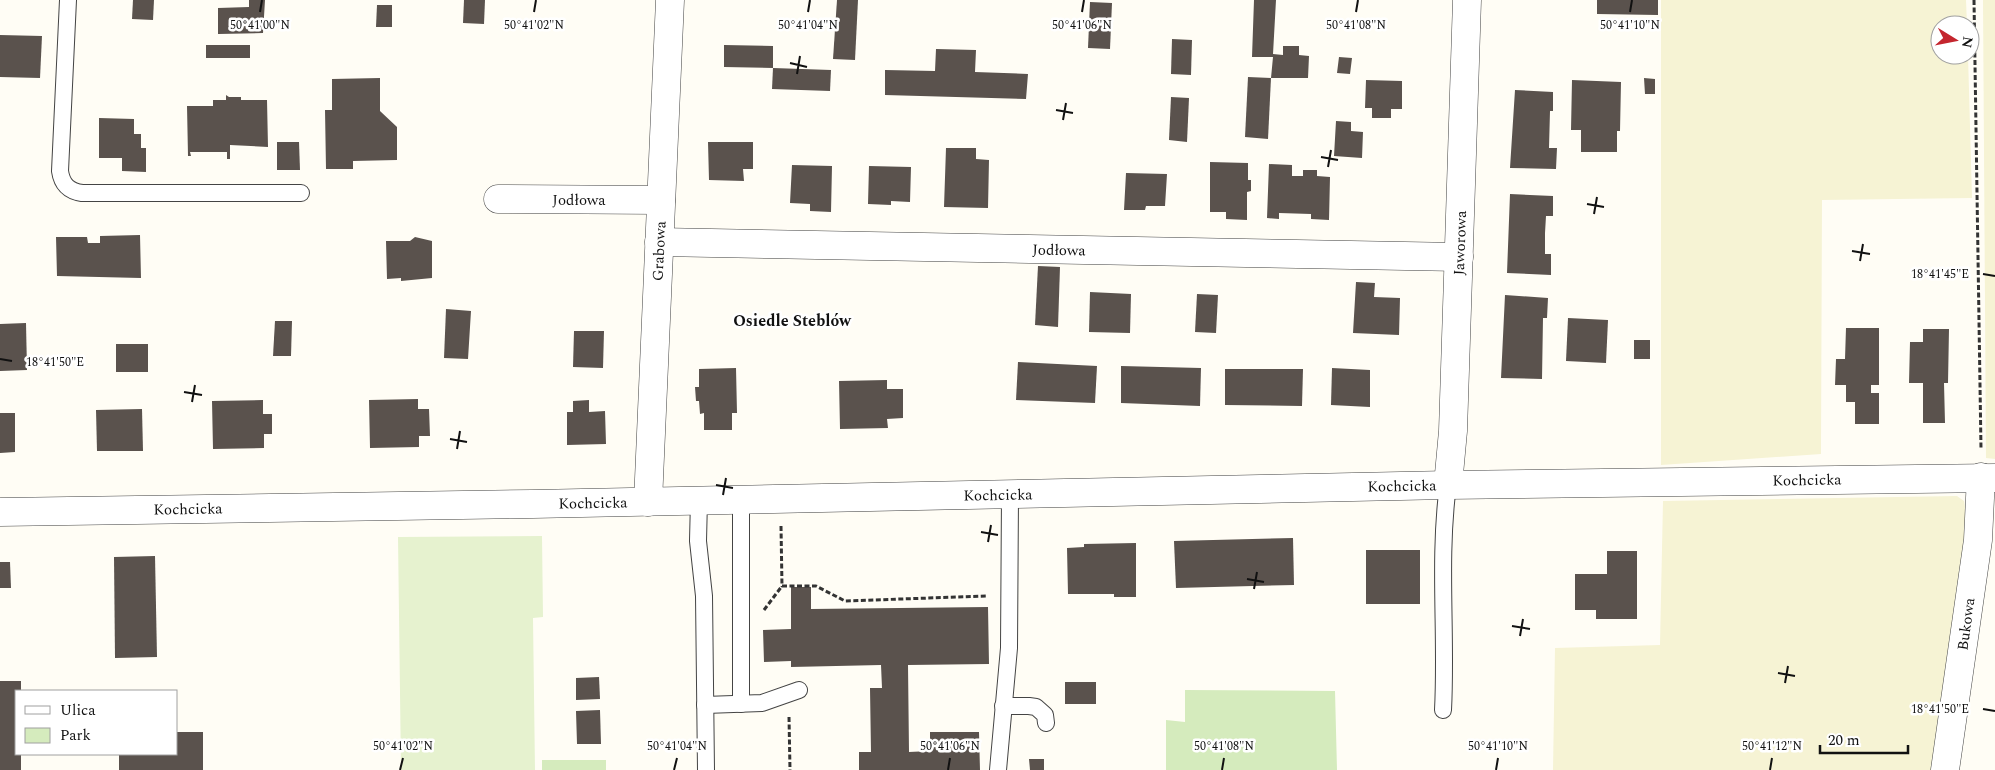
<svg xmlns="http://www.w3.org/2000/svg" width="1995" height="770" font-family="Spectral,serif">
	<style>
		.farmland { fill: #f6f3d4 }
		.green { fill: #d5ebbd }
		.pitch { fill: #e6f2cf }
		.building { fill: #5a524d }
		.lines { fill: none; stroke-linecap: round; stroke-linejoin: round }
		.lane-casing { stroke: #444; stroke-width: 18 }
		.street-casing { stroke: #444; stroke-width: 29 }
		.path { stroke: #333; stroke-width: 3; stroke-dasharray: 5 2.5; stroke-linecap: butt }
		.lane { stroke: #fff; stroke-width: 16 }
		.street { stroke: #fff; stroke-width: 28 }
		.ticks { fill: none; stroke: #111; stroke-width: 2 }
		.labels { text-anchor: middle; stroke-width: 5; stroke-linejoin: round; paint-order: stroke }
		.street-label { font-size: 15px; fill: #111; stroke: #fff }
		.neighbourhood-label { font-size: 16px; font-weight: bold; fill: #111; stroke: #fff }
		.ticks-label { font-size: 12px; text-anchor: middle; fill: #111; stroke: #fff; stroke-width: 5; stroke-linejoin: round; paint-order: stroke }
	</style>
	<rect width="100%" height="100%" fill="#fffdf5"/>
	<g class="farmland">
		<polygon points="1661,0 1966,0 1967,25 1940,25 1940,55 1968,55 1972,198 1822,200 1821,454 1661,465"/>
		<polygon points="1983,0 1995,0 1995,459 1986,458"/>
		<polygon points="1957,496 1964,501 1966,512 1963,557 1933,770 1553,770 1555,648 1660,645 1663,501"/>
	</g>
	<g class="green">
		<polygon points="1185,690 1335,691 1337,770 1166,770 1166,720 1185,722"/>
		<rect x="542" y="760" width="64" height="10"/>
	</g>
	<polygon class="pitch" points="542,536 543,617 533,618 535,770 401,770 398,537"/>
	<g class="building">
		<polygon points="133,0 154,0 153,20 132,19"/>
		<polygon points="249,0 265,0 263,33 218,34 218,8 249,7"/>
		<polygon points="464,0 485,0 484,24 463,23"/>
		<polygon points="837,0 858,0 855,60 833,59"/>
		<polygon points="1254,0 1276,0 1273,54 1283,55 1283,46 1299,46 1299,55 1309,56 1308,78 1271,78 1273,57 1252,57"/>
		<polygon points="1597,0 1658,0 1658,15 1597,14"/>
		<polygon points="1090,2 1112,3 1110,49 1088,48"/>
		<polygon points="377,5 392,5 392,27 376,27"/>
		<polygon points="0,35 42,36 40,78 0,77"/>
		<polygon points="1172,39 1192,40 1191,75 1171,74"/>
		<rect x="206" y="45" width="44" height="13"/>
		<polygon points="724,45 773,46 773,68 724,67"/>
		<polygon points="936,49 976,50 975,72 1028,74 1026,99 885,95 885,70 935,71"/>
		<polygon points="1339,57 1352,58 1350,74 1337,73"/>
		<polygon points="773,68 831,70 830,91 772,89"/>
		<polygon points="1248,77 1271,78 1268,139 1245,137"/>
		<polygon points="380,78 380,111 397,127 397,160 353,161 353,169 326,169 325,110 332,110 332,79"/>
		<polygon points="1644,78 1655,79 1655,94 1645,94"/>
		<polygon points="1366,80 1402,81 1402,109 1391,109 1391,118 1372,118 1372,108 1365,108"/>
		<polygon points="1572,80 1621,82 1620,131 1617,131 1617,152 1581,152 1581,130 1571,130"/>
		<polygon points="1515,90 1553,92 1553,111 1550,111 1549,148 1557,148 1556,169 1510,168"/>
		<polygon points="226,95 229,97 241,97 241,100 267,100 268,147 230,145 230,159 227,159 227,152 190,152 191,156 188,156 187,106 213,106 213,100 226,100"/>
		<polygon points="1171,97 1189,98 1187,142 1169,140"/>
		<polygon points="99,118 134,119 134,134 141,134 141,148 146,148 146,172 122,171 122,158 99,158"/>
		<polygon points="1336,121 1351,122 1351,131 1363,132 1362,158 1334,156"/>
		<polygon points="277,142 299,142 300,170 277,170"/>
		<polygon points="708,142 753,142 753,169 743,169 744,181 709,180"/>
		<polygon points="946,148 976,148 976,159 989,160 988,208 944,207"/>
		<polygon points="1210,162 1248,163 1248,180 1251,180 1251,191 1247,192 1247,220 1226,219 1226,212 1210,212"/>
		<polygon points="1269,164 1292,165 1292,176 1303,176 1303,170 1317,170 1317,176 1330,177 1329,220 1311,219 1311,214 1279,213 1279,219 1267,218"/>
		<polygon points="792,165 832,166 831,212 810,211 810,204 790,203"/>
		<polygon points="869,166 911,167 910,202 891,201 891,205 868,204"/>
		<polygon points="1126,173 1167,174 1165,206 1146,206 1145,210 1124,210"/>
		<polygon points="1510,194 1553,196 1553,216 1546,216 1545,233 1545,254 1551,254 1551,275 1507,273"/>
		<polygon points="140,235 141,278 57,276 56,237 87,237 88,243 100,243 100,236"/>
		<polygon points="415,237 432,241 432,278 401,281 401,278 387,279 386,241 410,241"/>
		<polygon points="1038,266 1060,267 1058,327 1035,325"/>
		<polygon points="1356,282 1375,283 1374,297 1400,298 1399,335 1353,333"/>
		<polygon points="1090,292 1131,294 1130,333 1089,332"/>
		<polygon points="1197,294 1218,295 1216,333 1195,332"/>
		<polygon points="1505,295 1548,298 1547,318 1543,318 1542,379 1501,378"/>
		<polygon points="446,309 471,311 468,359 444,358"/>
		<polygon points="1568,318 1608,320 1606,363 1566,361"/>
		<polygon points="275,321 292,321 291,356 273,356"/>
		<polygon points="26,323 27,370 0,371 0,324"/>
		<polygon points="1846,328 1879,328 1879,385 1871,385 1871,393 1879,393 1879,424 1855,424 1855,402 1846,402 1846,385 1835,385 1836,359 1845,359"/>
		<polygon points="1923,329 1949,329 1948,383 1944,383 1945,423 1923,423 1923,383 1909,383 1910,342 1923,342"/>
		<polygon points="574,331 604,331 603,368 573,367"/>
		<rect x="1634" y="340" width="16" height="19"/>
		<rect x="116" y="344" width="32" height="28"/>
		<polygon points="1018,362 1097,366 1095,403 1016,400"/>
		<polygon points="1121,366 1201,368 1200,406 1121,403"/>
		<polygon points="736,368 737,413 732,413 732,430 704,430 704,413 700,414 699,401 696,401 695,387 699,387 699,369"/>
		<polygon points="1332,368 1370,370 1370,407 1331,405"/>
		<polygon points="1225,369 1303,369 1302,406 1225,405"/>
		<polygon points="887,380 887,389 903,389 903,418 887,419 888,428 840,429 839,381"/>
		<polygon points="418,399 418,409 429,409 430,436 419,436 419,447 370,448 369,400"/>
		<polygon points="263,400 263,414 272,414 272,434 264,434 264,448 213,449 212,401"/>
		<polygon points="589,400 589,412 605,411 606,444 567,445 567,412 573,412 573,401"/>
		<polygon points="142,409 143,451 97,451 96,410"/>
		<polygon points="0,413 15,413 15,452 0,453"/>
		<polygon points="1293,538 1294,585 1176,588 1174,541"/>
		<polygon points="1136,543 1136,597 1114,597 1114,594 1068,594 1067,548 1084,547 1084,544"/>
		<rect x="1366" y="550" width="54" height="54"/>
		<polygon points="1607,551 1637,551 1637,619 1596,619 1596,610 1575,610 1575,574 1607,574"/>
		<polygon points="155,556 157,657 115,658 114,557"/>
		<polygon points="0,562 10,562 11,588 0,588"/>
		<polygon points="791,587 811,587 811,609 988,607 989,664 908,665 909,752 930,751 930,732 979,732 980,770 859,770 859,752 871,752 870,688 882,688 881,665 791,667 791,661 764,662 763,630 791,629"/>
		<polygon points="599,677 600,699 576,700 576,678"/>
		<polygon points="0,681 21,681 21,691 16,691 16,754 21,754 21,770 0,770"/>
		<rect x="1065" y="682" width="31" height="22"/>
		<polygon points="600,710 601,744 577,744 576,711"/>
		<polygon points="176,732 203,732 203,770 119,770 119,754 176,754"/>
		<polygon points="1029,759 1044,759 1044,770 1030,770"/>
	</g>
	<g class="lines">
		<defs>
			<g id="lane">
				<path d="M68,0L60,171C62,185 69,191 82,193H301"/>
				<polyline points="741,499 741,704"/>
				<polyline points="699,500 698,541 704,596 706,770"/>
				<polyline points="705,705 762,703 799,690"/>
				<polyline points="1003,706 1029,706 1036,707 1045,715 1046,723"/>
				<path d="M1443,710C1447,635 1438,560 1448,485"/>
				<polyline points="998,770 1009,648 1010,495"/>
			</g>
			<g id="street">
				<polyline points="498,199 661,200"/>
				<polyline points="659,242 1459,257"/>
				<polyline points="1448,485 1453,431 1467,0"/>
				<polyline points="648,502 670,0"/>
				<polyline points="0,512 533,504 1448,485 1995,478"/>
				<polyline points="1945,770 1978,540 1981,477"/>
			</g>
		</defs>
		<use href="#lane" class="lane-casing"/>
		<use href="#street" class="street-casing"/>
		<g class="path">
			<polyline points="1974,0 1981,449"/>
			<polyline points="781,526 782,586 816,586 845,601 986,596"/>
			<polyline points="764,610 782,586"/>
			<polyline points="789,717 790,770"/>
		</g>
		<use href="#lane" class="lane"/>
		<use href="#street" class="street"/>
	</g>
	<path class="ticks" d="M260,12L262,0M534,12L536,0M808,12L810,0M1082,12L1084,0M1356,12L1358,0M1630,12L1632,0M790,63L807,67M797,74L800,56M1056,110L1073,113M1063,120L1066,103M1321,157L1338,160M1328,167L1331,150M1587,204L1604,207M1594,214L1597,197M1852,251L1870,254M1860,261L1863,244M1983,274L1995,276M0,359L12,361M184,392L202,395M192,402L195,385M450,439L467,442M457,449L460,431M716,485L733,488M723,495L726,478M981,532L998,535M988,542L991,525M1247,579L1264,582M1254,589L1257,572M1512,626L1530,629M1520,636L1523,619M1778,673L1795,676M1785,683L1788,666M1983,709L1995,711M400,770L403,758M674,770L677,758M948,770L950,758M1222,770L1224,758M1496,770L1498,758M1770,770L1772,758"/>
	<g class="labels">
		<g class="street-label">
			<text x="579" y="205">Jodłowa</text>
			<text transform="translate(1460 243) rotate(-88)" y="5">Jaworowa</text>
			<text transform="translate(1059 250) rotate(1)" y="5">Jodłowa</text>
			<text transform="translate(659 251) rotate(-87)" y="5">Grabowa</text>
			<text transform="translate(1807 480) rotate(-1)" y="5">Kochcicka</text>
			<text transform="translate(1402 486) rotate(-1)" y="5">Kochcicka</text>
			<text transform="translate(998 495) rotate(-1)" y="5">Kochcicka</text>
			<text transform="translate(593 503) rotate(-1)" y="5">Kochcicka</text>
			<text transform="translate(188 509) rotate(-1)" y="5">Kochcicka</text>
			<text transform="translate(1966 624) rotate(-82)" y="5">Bukowa</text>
		</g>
		<g class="neighbourhood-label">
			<text x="792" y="326">Osiedle Steblów</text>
		</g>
	</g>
	<g class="ticks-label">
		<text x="260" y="29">50°41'00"N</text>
		<text x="534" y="29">50°41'02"N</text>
		<text x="1082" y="29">50°41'06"N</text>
		<text x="1356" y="29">50°41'08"N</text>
		<text x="1630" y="29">50°41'10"N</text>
		<text x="808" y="29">50°41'04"N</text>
		<text x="1940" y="278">18°41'45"E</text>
		<text x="55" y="366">18°41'50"E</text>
		<text x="1940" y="713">18°41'50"E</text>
		<text x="403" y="750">50°41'02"N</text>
		<text x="677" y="750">50°41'04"N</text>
		<text x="950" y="750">50°41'06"N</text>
		<text x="1224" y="750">50°41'08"N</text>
		<text x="1498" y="750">50°41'10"N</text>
		<text x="1772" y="750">50°41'12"N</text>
	</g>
	<rect x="15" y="690" width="162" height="65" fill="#ffffff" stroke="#a0a0a0"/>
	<rect x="25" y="706" width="25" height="8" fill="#ffffff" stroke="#a0a0a0"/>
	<text x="60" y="715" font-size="15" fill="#111111">Ulica</text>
	<rect x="25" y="728" width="25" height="15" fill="#d5ebbd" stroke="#a0a0a0"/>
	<text x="60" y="740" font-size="15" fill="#111111">Park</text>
	<g transform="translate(1955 40) rotate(100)"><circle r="24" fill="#ffffff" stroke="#a0a0a0"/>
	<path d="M0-4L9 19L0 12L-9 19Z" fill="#c4262e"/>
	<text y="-8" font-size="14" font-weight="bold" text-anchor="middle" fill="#111111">N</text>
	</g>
	<path d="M1820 745v8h88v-8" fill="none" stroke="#111111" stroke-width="2.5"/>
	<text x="1828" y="745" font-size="15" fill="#111111" stroke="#ffffff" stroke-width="4" paint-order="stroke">20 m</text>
</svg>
